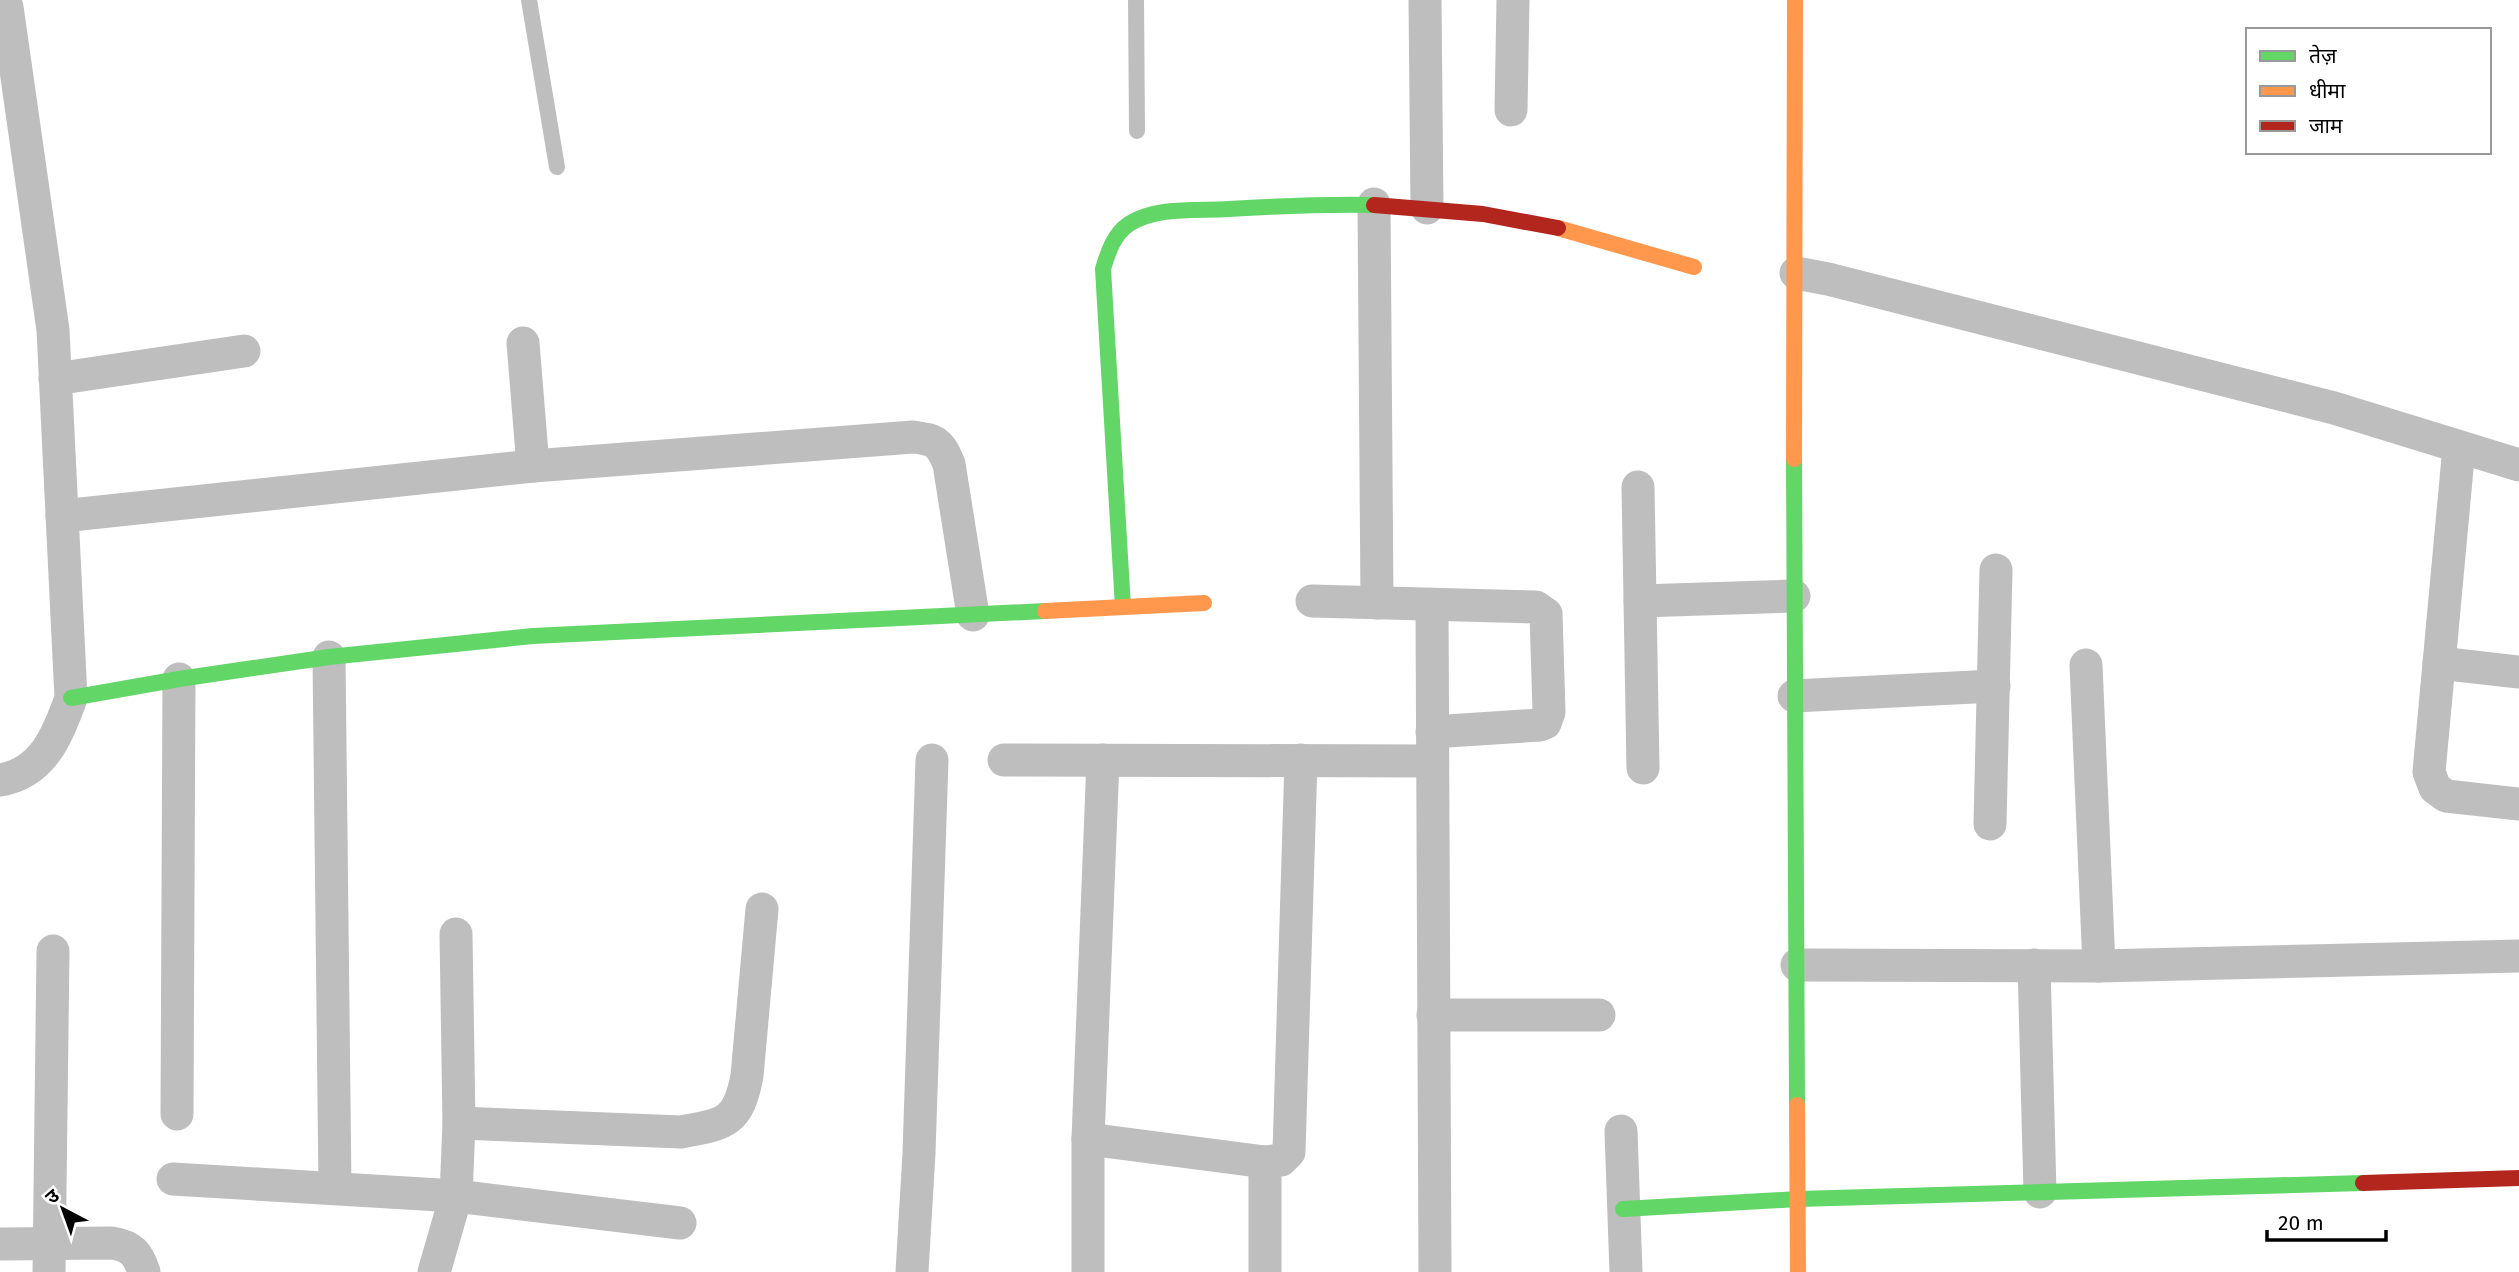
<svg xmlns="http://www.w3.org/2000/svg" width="2519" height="1272" font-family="'Fira Sans','Noto Sans Devanagari',sans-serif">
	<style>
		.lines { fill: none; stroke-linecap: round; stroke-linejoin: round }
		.lane { stroke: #bebebe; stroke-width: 16 }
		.street { stroke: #bebebe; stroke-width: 33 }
		.fast { stroke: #63d668; stroke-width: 16 }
		.slow { stroke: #ff974d; stroke-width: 16 }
		.jam { stroke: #b3261e; stroke-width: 16 }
	</style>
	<rect width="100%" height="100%" fill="#fff"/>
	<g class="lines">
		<g class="lane">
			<polyline points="529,0 557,167"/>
			<polyline points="1136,0 1137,131"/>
		</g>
		<g class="street">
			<polyline points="1425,0 1427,208"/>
			<polyline points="1511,110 1513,0"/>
			<polyline points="1374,204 1377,603"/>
			<polyline points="1796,273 1828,279 2334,408 2519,465"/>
			<polyline points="523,343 533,466"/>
			<polyline points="55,379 244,351"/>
			<polyline points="2459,447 2429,772 2435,788 2446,796 2519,804"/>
			<polyline points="1638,487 1643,768"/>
			<path d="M62,516L533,466L913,437C937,440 940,443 949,464L973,615"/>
			<polyline points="1312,601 1536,607 1546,614 1549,712 1545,723 1540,725 1432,732"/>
			<polyline points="1640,601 1794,596"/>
			<polyline points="1432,605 1435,1272"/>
			<polyline points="329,657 335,1188"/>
			<polyline points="2439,663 2519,672"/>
			<polyline points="2086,665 2099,966"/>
			<polyline points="1794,696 1994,686"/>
			<polyline points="1004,760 1432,761"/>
			<path d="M0,780C43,773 58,735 71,698L53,330L7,7"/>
			<polyline points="1990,824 1996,570"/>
			<polyline points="1797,965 2099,966 2519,956"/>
			<polyline points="2034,965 2040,1192"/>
			<polyline points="1433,1015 1599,1015"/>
			<polyline points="177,1114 179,679"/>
			<path d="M459,1123L681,1132C725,1124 738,1123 747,1076L762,909"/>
			<polyline points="1621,1131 1626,1272"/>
			<polyline points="1088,1139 1265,1162 1281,1160 1289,1152 1301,760"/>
			<polyline points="1265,1162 1265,1272"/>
			<polyline points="173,1179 456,1196 680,1223"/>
			<path d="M0,1244L112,1243C132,1246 138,1254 144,1272"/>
			<polyline points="49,1272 53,951"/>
			<polyline points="434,1272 456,1196 459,1123 456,934"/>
			<polyline points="912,1272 919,1153 932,760"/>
			<polyline points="1088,1272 1088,1139 1103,760"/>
		</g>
		<g class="fast">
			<polyline points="1794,459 1797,1105"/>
			<path d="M1123,607L1103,269C1108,252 1114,234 1129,224C1157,206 1198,211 1229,209C1278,206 1326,204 1374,205"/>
			<polyline points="71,698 179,679 329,657 533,636 1045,611"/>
			<polyline points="1623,1209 1798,1199 2363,1183"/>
		</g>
		<g class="slow">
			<polyline points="1558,228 1694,267"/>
			<polyline points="1794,459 1795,0"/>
			<polyline points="1045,611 1204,603"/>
			<polyline points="1797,1105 1798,1272"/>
		</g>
		<g class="jam">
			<polyline points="1374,205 1483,214 1558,228"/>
			<polyline points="2363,1183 2519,1178"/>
		</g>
	</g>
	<rect x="2246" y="28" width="245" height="126" fill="#ffffff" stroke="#999999" stroke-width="2"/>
	<rect x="2260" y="51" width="35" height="10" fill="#63d668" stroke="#999999" stroke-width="2"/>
	<text x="2309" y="63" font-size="21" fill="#000000">तेज़</text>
	<rect x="2260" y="86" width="35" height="10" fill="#ff974d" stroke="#999999" stroke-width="2"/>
	<text x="2309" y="98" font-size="21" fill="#000000">धीमा</text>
	<rect x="2260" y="121" width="35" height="10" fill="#b3261e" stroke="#999999" stroke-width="2"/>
	<text x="2309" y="133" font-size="21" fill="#000000">जाम</text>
	<g transform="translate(63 1209) rotate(319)" stroke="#ffffff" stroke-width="5" paint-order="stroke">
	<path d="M0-5L12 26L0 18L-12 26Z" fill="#000000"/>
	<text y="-10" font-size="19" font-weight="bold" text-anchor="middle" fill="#000000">उ</text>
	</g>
	<path d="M2267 1230v10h119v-10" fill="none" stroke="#000000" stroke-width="3.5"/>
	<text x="2278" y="1230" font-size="21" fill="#000000" stroke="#ffffff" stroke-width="5" paint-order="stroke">20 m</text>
</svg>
